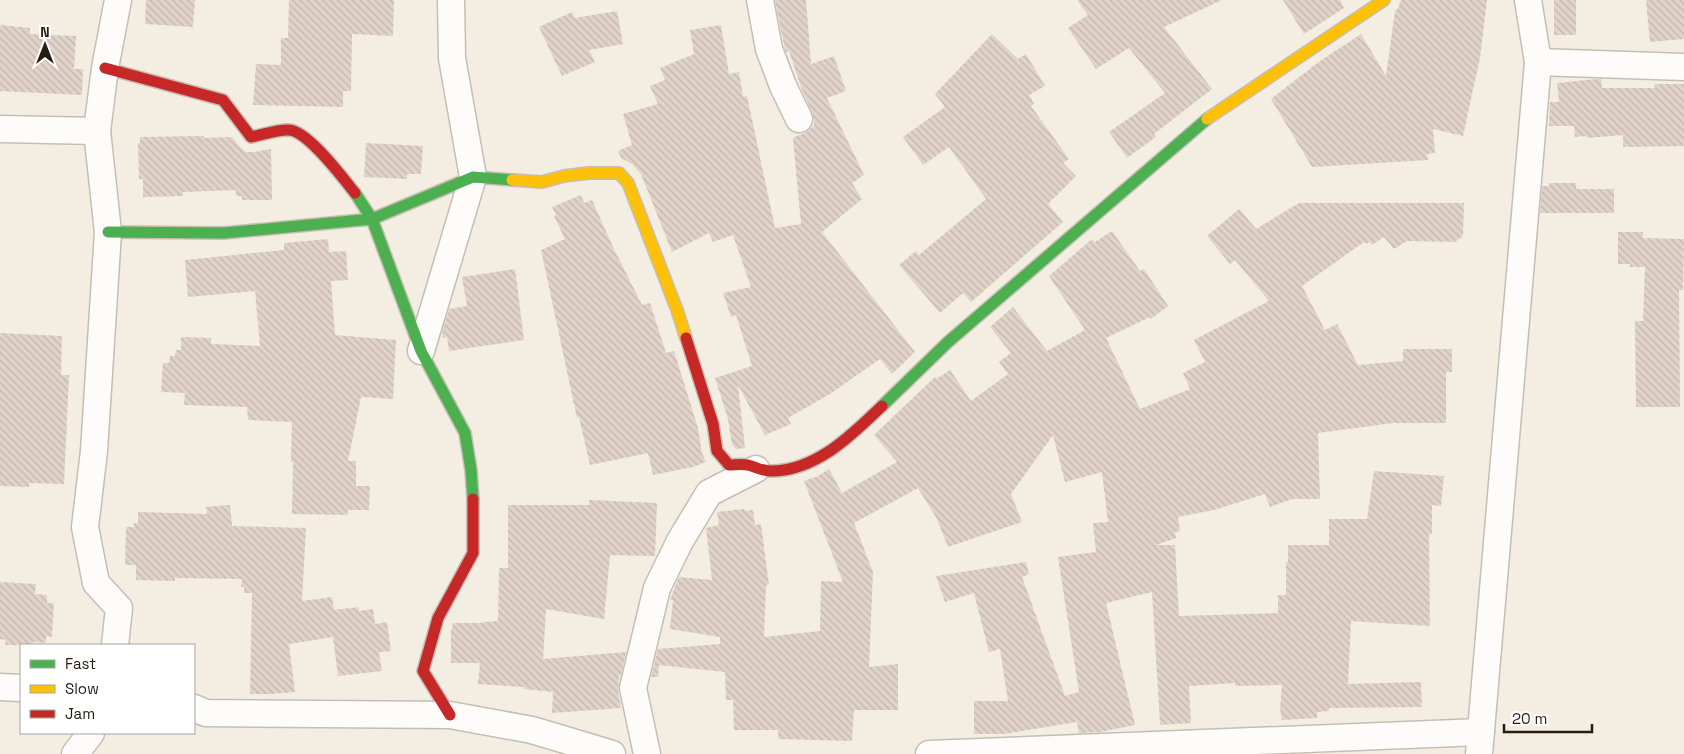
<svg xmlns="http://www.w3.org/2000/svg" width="1684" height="754" font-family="'Space Grotesk',sans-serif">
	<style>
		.building { fill: url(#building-back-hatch) }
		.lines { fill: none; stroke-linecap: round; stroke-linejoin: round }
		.street-casing { stroke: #c5beb3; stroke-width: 29 }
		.fast-casing { stroke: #c5beb3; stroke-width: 14 }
		.slow-casing { stroke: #c5beb3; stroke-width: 14 }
		.jam-casing { stroke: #c5beb3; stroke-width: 14 }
		.street { stroke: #fdfcfb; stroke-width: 26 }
		.fast { stroke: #4caf50; stroke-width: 11 }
		.slow { stroke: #ffc107; stroke-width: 11 }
		.jam { stroke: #c62828; stroke-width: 11 }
	</style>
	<defs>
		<pattern id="building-back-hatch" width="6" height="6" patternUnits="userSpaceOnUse" patternTransform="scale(1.25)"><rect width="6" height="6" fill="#e1d3ca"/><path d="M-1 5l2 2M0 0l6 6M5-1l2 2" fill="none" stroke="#c1b5ac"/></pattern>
	</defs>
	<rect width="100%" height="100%" fill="#f4ede2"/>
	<g class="building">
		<polygon points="146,0 195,0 193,27 145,24"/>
		<polygon points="289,0 394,0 393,36 352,34 351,91 343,91 343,107 253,105 256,64 281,65 281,38 288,38"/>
		<polygon points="775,0 806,0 811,64 834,56 846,91 827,98 864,175 852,183 862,199 822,232 915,352 892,374 880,359 830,394 788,418 791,424 765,435 738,385 745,448 736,449 732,444 728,419 715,378 752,366 736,315 731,317 723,293 751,287 733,235 713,242 709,233 672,252 641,174 632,164 621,158 618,151 632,145 623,114 658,104 650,86 665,80 660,68 694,54 690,30 721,25 729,74 739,72 743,97 747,96 775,228 801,224 793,138 806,132 814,126 814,120 812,112 802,90 789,51 786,52 784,45"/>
		<polygon points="1077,0 1222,0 1164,27 1212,89 1154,134 1156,137 1127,158 1109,132 1165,93 1129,48 1096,69 1068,28 1088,15"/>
		<polygon points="1283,0 1340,0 1344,8 1304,34"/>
		<polygon points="1401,0 1487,0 1480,58 1463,136 1433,129 1435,153 1427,154 1428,160 1312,167 1271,99 1320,61 1361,34 1386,76 1395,11 1398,8"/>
		<rect x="1554" y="0" width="22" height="35"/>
		<polygon points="1646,0 1684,0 1684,39 1650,42"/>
		<polygon points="617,11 623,44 589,50 595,62 562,76 539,27 572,12 575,18"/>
		<polygon points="0,25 30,28 30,34 76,36 74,69 83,69 82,95 0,91"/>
		<polygon points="992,34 1018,59 1026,54 1045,86 1029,95 1034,104 1031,106 1069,159 1063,163 1076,176 1048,204 1063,222 971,302 963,293 940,313 899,265 916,251 919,255 986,199 949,147 923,165 903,137 945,107 935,94"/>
		<polygon points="1597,79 1601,79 1602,88 1655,88 1654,84 1684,84 1684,146 1623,147 1623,135 1587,138 1587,136 1575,137 1574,126 1549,126 1550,102 1559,102 1557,83"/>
		<polygon points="204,136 204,138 232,137 239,146 246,152 254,152 271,149 272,200 242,200 242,196 236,196 236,190 183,192 183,196 143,197 143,179 139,179 138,143 140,143 140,137"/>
		<polygon points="366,143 423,146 421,174 407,174 407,179 364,177"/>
		<polygon points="1549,183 1576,183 1576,189 1614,189 1614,213 1540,213 1542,186 1549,186"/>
		<polygon points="581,195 584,203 592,200 613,247 642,305 650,303 666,353 674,351 698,428 702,453 706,462 693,467 653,475 648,453 590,465 579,417 577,418 541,250 565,239 554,216 556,215 552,207"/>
		<polygon points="1299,203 1464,203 1463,236 1455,242 1407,241 1394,249 1384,237 1372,245 1370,242 1366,244 1364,242 1302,286 1325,330 1337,324 1358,365 1403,361 1403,349 1452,349 1452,372 1446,372 1446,423 1393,423 1318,433 1320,499 1292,499 1270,507 1265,494 1214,510 1178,517 1180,531 1175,532 1176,538 1156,545 1175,545 1179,616 1278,613 1278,595 1286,595 1286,562 1288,562 1288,545 1329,545 1329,519 1367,519 1374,471 1444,476 1441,506 1432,505 1432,534 1429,534 1430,626 1351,621 1348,684 1421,682 1422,707 1329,708 1329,711 1317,712 1317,718 1282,720 1280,708 1282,685 1235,686 1235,683 1189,686 1191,723 1160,725 1152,592 1106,603 1135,725 1100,732 1079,733 1077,722 1004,734 974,734 974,701 1008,701 1000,649 989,652 974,593 945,602 936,576 1026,562 1029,574 1022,577 1065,696 1079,692 1058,557 1096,552 1093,523 1108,522 1102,472 1065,482 1053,435 1011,494 1022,522 948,547 937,519 918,488 854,523 873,572 869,667 898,664 898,710 854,710 852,741 778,739 778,730 734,730 733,700 726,700 725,672 659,665 658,677 651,677 658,649 720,644 720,637 670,629 673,600 670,600 679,577 712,580 706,528 719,525 717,512 744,509 745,511 753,510 755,525 761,524 769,585 766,585 764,637 820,631 821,581 843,582 804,481 818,476 829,469 842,493 897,462 874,435 935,377 936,379 950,370 971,401 1008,374 999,362 1011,353 990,327 1013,307 1047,351 1085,330 1049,276 1092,239 1095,242 1112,231 1140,271 1144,269 1168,306 1151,319 1150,317 1106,338 1140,409 1190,389 1183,373 1205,362 1194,340 1269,301 1235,260 1230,264 1207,236 1239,209 1256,229"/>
		<polygon points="1618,232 1643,232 1643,238 1684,239 1683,290 1679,290 1680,407 1636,407 1635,321 1643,321 1645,267 1630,267 1630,264 1618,264"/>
		<polygon points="328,239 329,252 346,251 348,280 331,281 335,335 396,340 393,399 361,397 348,461 356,461 356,486 370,486 369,510 348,510 347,515 292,514 293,462 291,462 292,422 248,420 247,407 184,405 185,393 161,392 163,363 169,363 170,356 175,356 176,350 181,350 181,337 211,338 211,344 260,346 255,291 188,297 185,260 284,250 284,243"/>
		<polygon points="515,269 524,340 449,351 447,337 443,338 442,333 449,309 467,306 462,277"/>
		<polygon points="0,333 62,336 61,375 69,375 64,484 29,483 29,487 0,486"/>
		<polygon points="589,500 657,503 655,556 610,555 604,619 546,609 543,659 626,652 621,675 619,675 618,691 621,708 552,713 553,692 524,689 524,687 478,684 480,663 451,663 451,631 453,623 482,623 482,622 498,621 499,568 508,568 508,505 589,505"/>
		<polygon points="230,505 232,526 306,528 302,601 332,597 334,610 358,607 359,611 373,609 375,624 387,622 391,651 379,652 382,671 338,676 333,637 289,644 295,692 272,694 250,694 252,593 244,593 244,587 241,587 242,579 175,578 175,581 136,580 136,565 125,565 126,527 134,527 134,523 138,523 138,512 207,514 206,507"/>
		<polygon points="0,582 36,584 35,594 47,595 47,603 54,603 52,637 46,636 46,643 33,642 33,645 5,645 6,640 0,639"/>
	</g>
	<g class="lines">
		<defs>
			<g id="street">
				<polyline points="760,0 769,49 783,86 799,119"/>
				<polyline points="1538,62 1684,67"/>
				<polyline points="0,129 97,131"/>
				<polyline points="421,351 473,177 452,58 451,0"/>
				<polyline points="115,645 119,608 96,583 85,527 94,451 108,232 97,131 105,68 118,0"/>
				<polyline points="0,687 21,688"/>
				<polyline points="194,708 206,713 450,715 532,730 612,754"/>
				<polyline points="75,754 91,733"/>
				<polyline points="647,754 633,688 657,588 680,541 709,493 756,469"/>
				<polyline points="929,754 1481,732"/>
				<polyline points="1479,754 1538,62 1528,0"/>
			</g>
			<g id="fast">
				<polyline points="355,193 372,219 421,351 465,433 471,470 473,499"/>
				<polyline points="108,232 224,233 372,219 473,177 512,180"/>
				<polyline points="882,406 948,342 1207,119"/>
			</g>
			<g id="slow">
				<polyline points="1207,119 1384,0"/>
				<polyline points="512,180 542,182 564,176 589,173 619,173 628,183 677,310 686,338"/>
			</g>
			<g id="jam">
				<path d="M105,68L223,100L251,137C262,135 279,129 289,130C308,131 343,178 355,193"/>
				<path d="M686,338L713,424L717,451L729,465C735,465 743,464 748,465C756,467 762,471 771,471C816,471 852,435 882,406"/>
				<polyline points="450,715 423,671 438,618 473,553 473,499"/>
			</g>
		</defs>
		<use href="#street" class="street-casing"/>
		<use href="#fast" class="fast-casing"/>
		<use href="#slow" class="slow-casing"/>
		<use href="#jam" class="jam-casing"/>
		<use href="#street" class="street"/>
		<use href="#fast" class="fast"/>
		<use href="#slow" class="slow"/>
		<use href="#jam" class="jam"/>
	</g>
	<rect x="20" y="644" width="175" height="90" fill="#ffffff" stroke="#a8a5a0"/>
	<rect x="30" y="660" width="25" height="8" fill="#4caf50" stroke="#a8a5a0"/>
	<text x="65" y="669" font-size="15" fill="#251d12">Fast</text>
	<rect x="30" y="685" width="25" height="8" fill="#ffc107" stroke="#a8a5a0"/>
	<text x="65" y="694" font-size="15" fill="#251d12">Slow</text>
	<rect x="30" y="710" width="25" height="8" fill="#c62828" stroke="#a8a5a0"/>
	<text x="65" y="719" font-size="15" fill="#251d12">Jam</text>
	<g transform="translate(45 45)" stroke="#ffffff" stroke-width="4" paint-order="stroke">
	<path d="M0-4L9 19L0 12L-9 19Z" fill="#251d12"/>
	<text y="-8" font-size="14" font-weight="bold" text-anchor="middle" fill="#251d12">N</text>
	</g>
	<path d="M1504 724v8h88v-8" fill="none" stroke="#251d12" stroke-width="2.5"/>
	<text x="1512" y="724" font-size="15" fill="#251d12" stroke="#ffffff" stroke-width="4" paint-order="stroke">20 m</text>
</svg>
